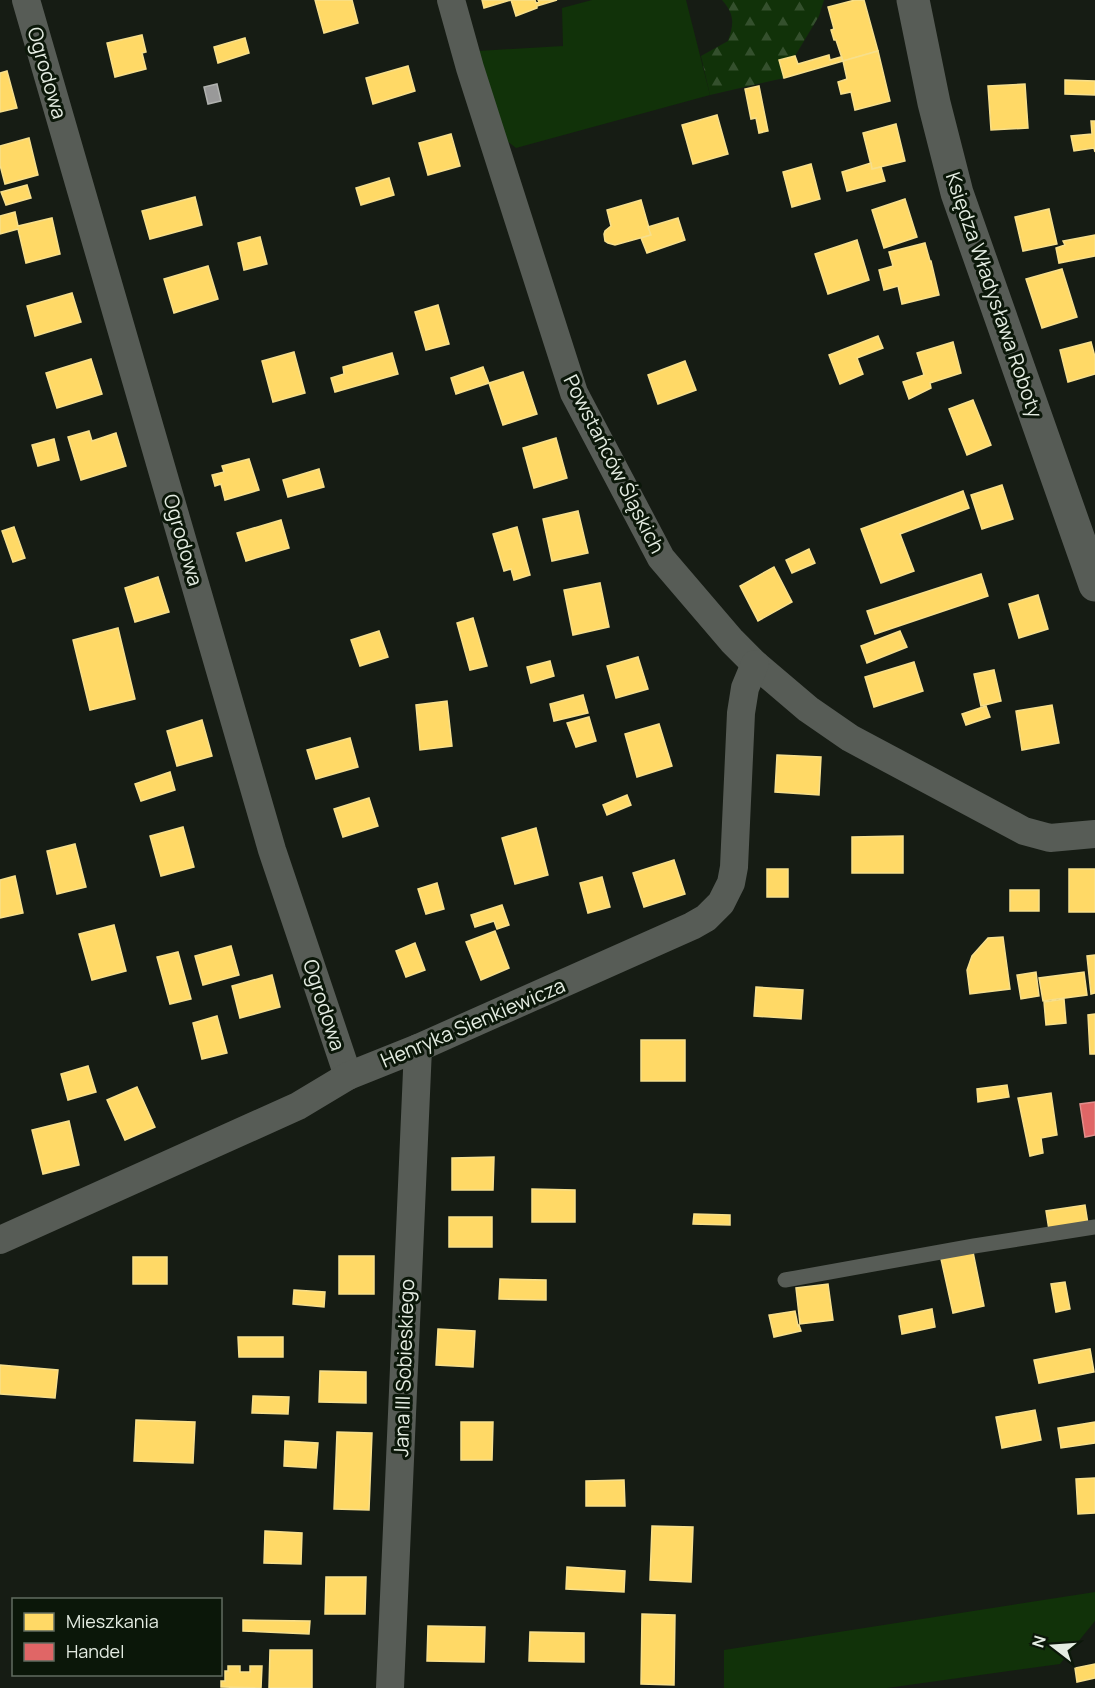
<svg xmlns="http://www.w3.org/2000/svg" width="1095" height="1688" font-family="Manrope,sans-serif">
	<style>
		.grass { fill: #113209 }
		.forest { fill: url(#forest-firs) }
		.homes { fill: #ffd966; stroke: #f7df8b; stroke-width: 1.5 }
		.shops { fill: #e06666; stroke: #e18e8b; stroke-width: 1.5 }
		.industry { fill: #999; stroke: #b0b2af; stroke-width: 1.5 }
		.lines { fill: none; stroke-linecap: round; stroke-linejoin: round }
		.lane { stroke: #575c56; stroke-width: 15 }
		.street { stroke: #575c56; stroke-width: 28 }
		.secondary { stroke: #575c56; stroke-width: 33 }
		.labels { text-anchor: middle; stroke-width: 6; stroke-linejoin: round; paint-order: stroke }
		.street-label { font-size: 20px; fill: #e4ece2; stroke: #0b1709 }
	</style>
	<defs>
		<pattern id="forest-firs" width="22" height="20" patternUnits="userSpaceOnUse" patternTransform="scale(1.5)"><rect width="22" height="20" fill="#113209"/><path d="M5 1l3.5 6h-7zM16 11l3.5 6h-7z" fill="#34502d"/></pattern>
	</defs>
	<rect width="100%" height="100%" fill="#161c14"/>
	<g class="grass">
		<polygon points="592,0 686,0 710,95 516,148 507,141 478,51 563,46 562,8"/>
		<polygon points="1095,1592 1095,1621 1060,1664 887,1688 724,1688 724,1650"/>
	</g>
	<path class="forest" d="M722,0H824L819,16L795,56L779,60L784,78L710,95L701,56L728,41C734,23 735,15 722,0Z"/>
	<g class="homes">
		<polygon points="315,0 352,0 358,23 324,33"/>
		<polygon points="482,0 511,0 484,8"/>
		<polygon points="511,0 535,0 536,3 539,2 538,0 557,0 537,6 537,8 516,16"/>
		<polygon points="855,0 864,0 878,51 843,61 836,40 834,40 831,30 834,29 828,7"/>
		<polygon points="142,35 146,52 142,53 146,69 115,77 107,43"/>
		<polygon points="245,38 249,53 218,63 214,47"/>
		<polygon points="878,51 890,101 855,110 851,92 841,94 838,82 847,79 843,61"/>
		<polygon points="829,55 830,60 841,57 843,61 784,78 779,60 795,56 798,64"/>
		<polygon points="408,66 415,91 373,104 366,78"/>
		<polygon points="7,71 17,108 0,112 0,73"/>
		<polygon points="1065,80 1095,81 1095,95 1065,94"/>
		<polygon points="1025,84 1028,128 991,130 988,86"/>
		<polygon points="759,86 768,131 759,133 756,118 751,119 745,89"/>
		<polygon points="717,115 728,154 693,164 682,125"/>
		<polygon points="1091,121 1095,121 1095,152 1094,148 1074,151 1071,136 1092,134"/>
		<polygon points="896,124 905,161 872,169 863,133"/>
		<polygon points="451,134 460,166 428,175 419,143"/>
		<polygon points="29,138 38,175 5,184 0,165 0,146"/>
		<polygon points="871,163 872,169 881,167 885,181 847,191 842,172"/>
		<polygon points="811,164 820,199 792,207 783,172"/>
		<polygon points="389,178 394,195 361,205 356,188"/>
		<polygon points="27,185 31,198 6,205 1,192"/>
		<polygon points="195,197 202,225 150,239 142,211"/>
		<polygon points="905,199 917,237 884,248 872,210"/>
		<polygon points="641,200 651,235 615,245 608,243 605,241 604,234 605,231 611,226 607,210"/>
		<polygon points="1049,209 1057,244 1023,251 1015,217"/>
		<polygon points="15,212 18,226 52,218 60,254 26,263 18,229 0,234 0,216"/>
		<polygon points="678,218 685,240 647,253 641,238 651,235 648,227"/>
		<polygon points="1095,235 1095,256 1059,263 1056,248 1065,245 1063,241"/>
		<polygon points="260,237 267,264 244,270 238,243"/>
		<polygon points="857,240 869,280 828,294 815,254"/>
		<polygon points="925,243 930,261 931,261 939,295 902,304 898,286 884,290 879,270 893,266 889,252"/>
		<polygon points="208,266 218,299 174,313 164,279"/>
		<polygon points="1062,269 1077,317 1042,328 1026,279"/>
		<polygon points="72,293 81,322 35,336 27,306"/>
		<polygon points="438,305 449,344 426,350 415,312"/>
		<polygon points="878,336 883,348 857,358 863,374 840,384 829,355"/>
		<polygon points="953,342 961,373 930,383 931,388 909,399 903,382 924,375 917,353"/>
		<polygon points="1091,342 1095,357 1095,374 1068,382 1060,350"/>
		<polygon points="294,352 305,393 273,402 262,361"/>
		<polygon points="392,353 398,374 335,392 331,378 344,374 343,367"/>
		<polygon points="91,359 102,394 57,408 46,373"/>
		<polygon points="685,361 696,390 658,404 648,375"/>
		<polygon points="483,367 489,383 456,394 451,378"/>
		<polygon points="523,372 537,414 503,425 489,383"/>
		<polygon points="973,400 991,445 967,455 949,409"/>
		<polygon points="89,431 92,441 116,433 126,466 81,480 68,437"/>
		<polygon points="556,438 567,478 534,488 523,448"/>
		<polygon points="54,439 59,460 38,466 32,445"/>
		<polygon points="249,459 259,490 225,500 221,484 215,486 212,475 224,472 222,466"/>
		<polygon points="319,469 324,487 288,497 283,480"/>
		<polygon points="1002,485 1013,519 982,529 971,495"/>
		<polygon points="963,491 969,508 900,534 914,571 881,583 861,529"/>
		<polygon points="578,511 588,553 552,561 543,519"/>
		<polygon points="281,520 289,548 246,561 237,533"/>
		<polygon points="14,527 25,558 13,562 2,531"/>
		<polygon points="517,527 530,575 514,580 511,569 504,571 493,534"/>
		<polygon points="809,549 815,563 792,573 786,560"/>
		<polygon points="774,567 792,602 758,621 740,586"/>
		<polygon points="981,574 988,596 875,634 867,611"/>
		<polygon points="158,577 169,612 135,622 125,588"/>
		<polygon points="600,583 609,627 573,635 564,590"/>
		<polygon points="1038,595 1048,629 1019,638 1009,604"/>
		<polygon points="473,618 487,666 470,670 457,623"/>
		<polygon points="118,628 135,699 90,710 73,640"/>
		<polygon points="379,631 388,657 360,666 351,640"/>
		<polygon points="900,631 907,647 867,663 861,646"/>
		<polygon points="638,657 648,689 616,698 607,666"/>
		<polygon points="550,661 554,676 531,683 527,667"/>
		<polygon points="914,662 923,691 874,707 865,677"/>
		<polygon points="994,670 1001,701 981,706 974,674"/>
		<polygon points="583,695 588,713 554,721 550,704"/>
		<polygon points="447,701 452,746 420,750 416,705"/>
		<polygon points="1052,705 1059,743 1022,750 1016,711"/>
		<polygon points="986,706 990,717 966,725 962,714"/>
		<polygon points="589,717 596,741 576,747 567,723"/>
		<polygon points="202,720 212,756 177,766 167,731"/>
		<polygon points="659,724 672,766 637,777 625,734"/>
		<polygon points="350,738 358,767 316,779 307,750"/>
		<polygon points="777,755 821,757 819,795 775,792"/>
		<polygon points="170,772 175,790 141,801 135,784"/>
		<polygon points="627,795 631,805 607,815 603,805"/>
		<polygon points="369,798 378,826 343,837 334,809"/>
		<polygon points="183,827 194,867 161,876 150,836"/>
		<polygon points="536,828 548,875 515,884 502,838"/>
		<polygon points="903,836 903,873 852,873 852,837"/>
		<polygon points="75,844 86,887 57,894 47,851"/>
		<polygon points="674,860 685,894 644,907 633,873"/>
		<rect x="767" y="869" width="21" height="28"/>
		<rect x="1069" y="869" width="26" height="43"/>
		<polygon points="15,876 23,913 0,918 0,880"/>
		<polygon points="602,877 610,907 588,913 580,883"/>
		<polygon points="437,883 444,909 426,914 418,889"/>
		<rect x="1010" y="890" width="29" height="21"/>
		<polygon points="502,905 509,925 497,929 494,921 475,927 471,915"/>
		<polygon points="114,925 126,971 92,980 79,934"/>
		<polygon points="495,931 509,968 481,980 466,942"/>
		<polygon points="1003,937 1010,989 970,994 967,970 972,956 988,938"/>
		<polygon points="415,943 425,970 406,977 396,951"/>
		<polygon points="231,946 239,975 203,985 195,956"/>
		<polygon points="178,952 191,999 170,1004 157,957"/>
		<polygon points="1095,955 1095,993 1091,994 1087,956"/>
		<polygon points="1036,972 1039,996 1021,999 1017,975"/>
		<polygon points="1084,972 1087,995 1043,1001 1039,978"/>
		<polygon points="272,975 280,1007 240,1018 232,986"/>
		<polygon points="756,987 803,990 801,1019 754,1016"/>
		<polygon points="1064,999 1066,1023 1046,1025 1044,1002"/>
		<polygon points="1095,1014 1095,1054 1090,1054 1088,1015"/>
		<polygon points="217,1016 227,1053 202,1059 193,1023"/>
		<rect x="641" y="1040" width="44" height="41"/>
		<polygon points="88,1066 96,1092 68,1100 61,1074"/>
		<polygon points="1007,1085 1009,1097 978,1102 977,1089"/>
		<polygon points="137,1087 155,1127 125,1140 107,1100"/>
		<polygon points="1051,1093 1057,1135 1041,1138 1043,1153 1030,1156 1018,1098"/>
		<polygon points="69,1121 79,1165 43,1174 32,1130"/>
		<polygon points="494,1157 493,1190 452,1190 452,1158"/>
		<polygon points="532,1189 575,1190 575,1222 532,1222"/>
		<polygon points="1085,1205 1088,1224 1049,1230 1046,1211"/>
		<polygon points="694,1214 730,1215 730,1225 693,1224"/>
		<rect x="449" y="1217" width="43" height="30"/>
		<polygon points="973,1252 984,1306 953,1313 941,1259"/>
		<rect x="339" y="1256" width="35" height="38"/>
		<rect x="133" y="1257" width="34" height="27"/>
		<polygon points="500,1279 546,1280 546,1300 499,1299"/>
		<polygon points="1065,1282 1070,1309 1056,1312 1051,1284"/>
		<polygon points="828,1284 833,1320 800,1324 796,1288"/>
		<polygon points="294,1290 325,1292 324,1307 293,1304"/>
		<polygon points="932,1309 935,1327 902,1334 899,1316"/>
		<polygon points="795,1311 798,1326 799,1325 801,1331 774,1337 769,1315"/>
		<polygon points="438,1329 475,1331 473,1367 436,1365"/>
		<polygon points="238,1337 283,1337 283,1357 239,1357"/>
		<polygon points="1090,1349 1094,1372 1039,1383 1034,1360"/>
		<polygon points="0,1365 58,1370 55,1398 0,1394"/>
		<polygon points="320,1371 366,1372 366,1403 319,1402"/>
		<polygon points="253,1396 289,1397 288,1414 252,1413"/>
		<polygon points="1035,1410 1041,1440 1002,1448 996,1417"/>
		<polygon points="136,1420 195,1422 193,1463 134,1461"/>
		<polygon points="461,1422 493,1422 492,1460 461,1460"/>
		<polygon points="1095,1422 1095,1443 1061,1448 1058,1428"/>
		<polygon points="337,1432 372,1433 369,1510 334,1509"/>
		<polygon points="285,1441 318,1443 316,1468 284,1466"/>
		<polygon points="1095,1478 1095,1513 1078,1514 1076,1479"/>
		<polygon points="624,1480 625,1506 586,1506 586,1481"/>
		<polygon points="652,1526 693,1527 691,1582 650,1580"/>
		<polygon points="265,1531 302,1533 301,1564 264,1563"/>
		<polygon points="567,1567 625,1571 624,1592 566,1589"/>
		<polygon points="326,1577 366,1577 365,1614 325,1614"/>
		<polygon points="642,1614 675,1615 674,1685 641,1684"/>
		<polygon points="243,1620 310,1621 309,1634 243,1631"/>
		<polygon points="428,1626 485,1627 484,1662 427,1661"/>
		<polygon points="530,1632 584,1633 584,1662 529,1661"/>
		<polygon points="270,1650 312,1650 312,1688 269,1688"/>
		<polygon points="1095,1664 1095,1678 1077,1682 1075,1668"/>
		<polygon points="228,1666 240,1666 240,1672 250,1672 250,1666 262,1666 261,1688 221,1687 221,1681 225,1681 225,1671 228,1671"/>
	</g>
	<polygon class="shops" points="1095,1102 1095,1135 1085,1137 1080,1104"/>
	<polygon class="industry" points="217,84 221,101 208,104 204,87"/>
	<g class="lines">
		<polyline class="lane" points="785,1280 974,1246 1095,1227"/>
		<g class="street">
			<polyline points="26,0 272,850 348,1076"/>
			<polyline points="451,0 470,68 574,393 661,558 732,641 755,664 808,709 850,738 1024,831 1050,838 1095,834"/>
			<polyline points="0,1240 298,1106 348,1076 418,1048 692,926 706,918 721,903 731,883 734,867 741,713 745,688 755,664"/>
			<polyline points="390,1688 418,1048"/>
		</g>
		<polyline class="secondary" points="913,0 934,103 957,193 1095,585"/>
	</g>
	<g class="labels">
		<g class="street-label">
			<text transform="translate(47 73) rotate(74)" y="7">Ogrodowa</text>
			<text transform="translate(994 295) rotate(71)" y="7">Księdza Władysława Roboty</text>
			<text transform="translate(614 464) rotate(63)" y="7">Powstańców Śląskich</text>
			<text transform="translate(183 540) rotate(74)" y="7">Ogrodowa</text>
			<text transform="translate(324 1005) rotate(72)" y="7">Ogrodowa</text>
			<text transform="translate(473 1023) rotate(-23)" y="7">Henryka Sienkiewicza</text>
			<text transform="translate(404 1368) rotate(-88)" y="7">Jana III Sobieskiego</text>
		</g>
	</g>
	<rect x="12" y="1598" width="210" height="78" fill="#0b1709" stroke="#626c60" stroke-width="1.5"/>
	<rect x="24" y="1613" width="30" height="18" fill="#ffd966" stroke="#626c60" stroke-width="1.5"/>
	<text x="66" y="1628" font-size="18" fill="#e4ece2">Mieszkania</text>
	<rect x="24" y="1643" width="30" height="18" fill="#e06666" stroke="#626c60" stroke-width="1.5"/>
	<text x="66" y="1658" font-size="18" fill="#e4ece2">Handel</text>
	<g transform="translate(1053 1646) rotate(287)" stroke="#0b1709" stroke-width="4.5" paint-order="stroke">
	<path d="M0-4.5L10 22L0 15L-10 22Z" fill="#e4ece2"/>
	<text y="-9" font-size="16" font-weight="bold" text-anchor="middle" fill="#e4ece2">N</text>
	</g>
</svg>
